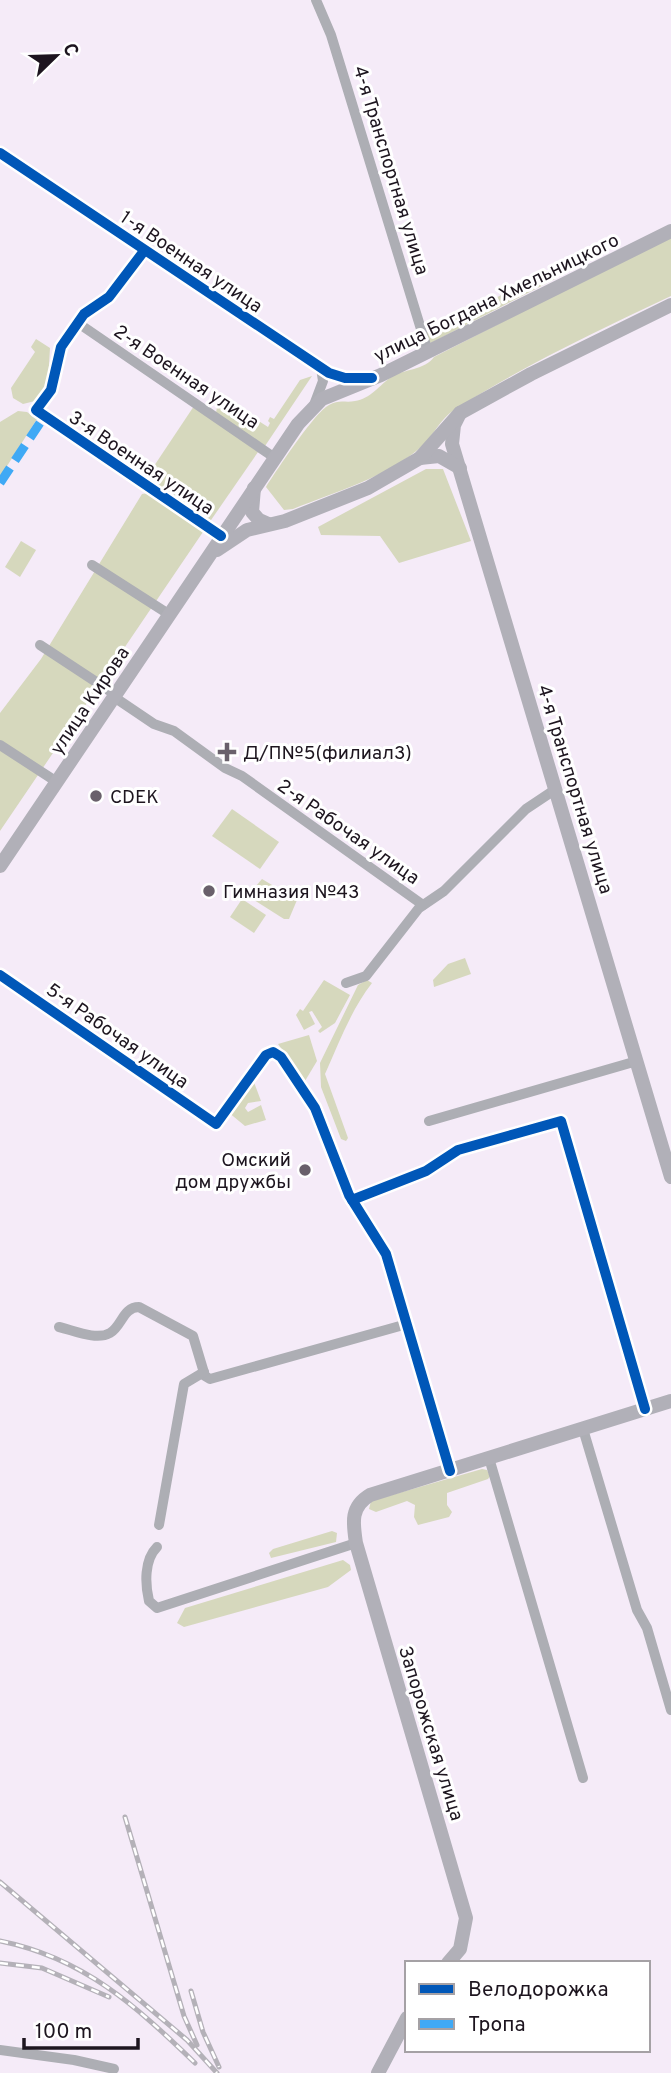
<svg xmlns="http://www.w3.org/2000/svg" width="671" height="2073" font-family="Overpass,sans-serif">
	<style>
		.green { fill: #d6d8bd }
		.lines { fill: none; stroke-linecap: round; stroke-linejoin: round }
		.minor { stroke: #adaeb4; stroke-width: 10 }
		.major { stroke: #b1b0b8; stroke-width: 14 }
		.rail-casing { stroke: #b4b1b8; stroke-width: 5 }
		.rail { stroke: #fff; stroke-width: 2.5; stroke-dasharray: 8; stroke-linecap: butt }
		.quiet { stroke: #3fa9f5; stroke-width: 9; stroke-dasharray: 18 9; stroke-linecap: butt }
		.cycleway-casing { stroke: #fff; stroke-width: 15 }
		.cycleway { stroke: #0057b8; stroke-width: 10 }
		.poi-dot { fill: #69606b; stroke: #fff; stroke-width: 2.5 }
		.labels { text-anchor: middle; stroke-width: 6; stroke-linejoin: round; paint-order: stroke }
		.street-label { font-size: 19px; fill: #1d151f; stroke: #fff }
		.poi-label { font-size: 19px; fill: #1d151f; stroke: #fff; text-anchor: start }
	</style>
	<rect width="100%" height="100%" fill="#f5ebf8"/>
	<g class="green">
		<path d="M671,235V296C597,331 523,366 454,410C440,419 434,435 422,446C388,477 335,492 293,509L284,510L266,487C277,470 314,413 329,405C339,399 345,403 355,401C370,399 380,385 391,377C404,369 425,370 434,357Z"/>
		<polygon points="554,269 555,279 431,343 426,340 425,333"/>
		<polygon points="36,339 50,348 48,382 35,401 23,404 13,398 11,388 35,352 31,347"/>
		<polygon points="312,376 265,446 216,413 217,407 225,399 268,427 270,423 268,421 270,417 274,419 300,380"/>
		<polygon points="194,406 258,452 209,523 144,481"/>
		<polygon points="18,411 27,412 37,419 0,477 0,422"/>
		<polygon points="426,469 443,469 471,541 399,563 380,536 321,535 318,527"/>
		<polygon points="148,493 205,529 0,831 0,713 41,659 142,494"/>
		<polygon points="21,541 36,550 20,577 5,567"/>
		<polygon points="232,809 279,842 260,869 212,836"/>
		<polygon points="262,879 297,900 289,919 284,919 251,898 250,893"/>
		<polygon points="242,899 266,915 254,933 230,917"/>
		<polygon points="465,958 471,974 434,987 433,980 448,964"/>
		<polygon points="324,980 350,995 335,1023 320,1033 318,1031 322,1027 312,1011 309,1012 315,1024 304,1030 296,1015 300,1009 303,1011"/>
		<path d="M367,980L372,983C351,1010 339,1043 325,1074L348,1138L346,1141L341,1139L321,1087L320,1063L358,985Z"/>
		<polygon points="309,1035 317,1061 305,1081 278,1044"/>
		<polygon points="252,1077 261,1101 248,1103 245,1108 248,1112 261,1105 266,1120 245,1126 228,1112"/>
		<polygon points="482,1469 487,1470 490,1476 488,1479 447,1493 447,1505 452,1512 449,1517 418,1525 414,1517 415,1505 407,1501 376,1512 369,1509 371,1501"/>
		<polygon points="332,1531 337,1533 336,1542 271,1558 269,1553 273,1549"/>
		<polygon points="343,1560 350,1565 351,1570 328,1587 184,1627 177,1623 185,1608"/>
	</g>
	<g class="lines">
		<g class="minor">
			<polyline points="316,0 331,35 428,352"/>
			<polyline points="0,153 329,373 345,378 367,378"/>
			<polyline points="144,251 109,297 84,314 61,347 51,390 36,410 221,536"/>
			<polyline points="78,323 275,458"/>
			<polyline points="314,405 323,381 321,368"/>
			<polyline points="92,565 170,615"/>
			<polyline points="40,645 116,695"/>
			<polyline points="114,697 154,724 174,731 225,768 242,776 423,905"/>
			<polyline points="0,745 57,782"/>
			<polyline points="0,975 216,1124 266,1055 273,1052 281,1057 315,1108 349,1195 386,1254 450,1471"/>
			<polyline points="346,983 366,976 419,908 444,891 526,809 556,789"/>
			<polyline points="429,1121 637,1061"/>
			<polyline points="352,1200 426,1171 458,1150 561,1121 645,1409"/>
			<path d="M59,1327C73,1330 96,1341 110,1333C122,1326 123,1307 139,1307L193,1336L205,1376L210,1379L407,1324"/>
			<polyline points="583,1429 637,1610 647,1628 671,1710"/>
			<polyline points="489,1458 583,1778"/>
			<polyline points="159,1525 184,1384 204,1372"/>
			<path d="M157,1547C144,1560 145,1584 149,1601L157,1608L356,1543"/>
			<polyline points="0,2050 74,2060 114,2069"/>
		</g>
		<g class="major">
			<polyline points="460,413 454,425 452,444 671,1177"/>
			<polyline points="420,458 439,456 460,468"/>
			<polyline points="254,488 252,512 259,520 268,524"/>
			<polyline points="217,550 247,530 285,521 368,488 420,458 460,413 531,374 671,305"/>
			<polyline points="0,866 298,424 322,399 381,375 671,231"/>
			<path d="M448,1963L460,1949L466,1918L356,1543C353,1523 350,1507 370,1495L671,1401"/>
			<polyline points="378,2073 407,2018"/>
		</g>
		<defs>
			<g id="rail">
				<polyline points="125,1817 184,2016 197,2045"/>
				<polyline points="0,1882 187,2040 217,2073"/>
				<path d="M0,1941C84,1958 136,2006 195,2063"/>
				<polyline points="0,1963 42,1968 109,1997"/>
				<polyline points="191,1991 203,2032 219,2067"/>
			</g>
		</defs>
		<use href="#rail" class="rail-casing"/>
		<use href="#rail" class="rail"/>
		<polyline class="quiet" points="0,483 44,417"/>
		<defs>
			<g id="cycleway">
				<polyline points="0,153 329,373 345,378 372,378"/>
				<polyline points="144,251 109,297 84,314 61,347 51,390 36,410 221,536"/>
				<polyline points="0,975 216,1124 266,1055 273,1052 281,1057 315,1108 349,1195 386,1254 450,1471"/>
				<polyline points="352,1200 426,1171 458,1150 561,1121 645,1409"/>
			</g>
		</defs>
		<use href="#cycleway" class="cycleway-casing"/>
		<use href="#cycleway" class="cycleway"/>
	</g>
	<g class="poi-dot">
		<path d="M223.5 741.5h7v7h7v7h-7v7h-7v-7h-7v-7h7z"/>
		<circle cx="96" cy="796" r="7"/>
		<circle cx="209" cy="891" r="7"/>
		<circle cx="305" cy="1170" r="7"/>
	</g>
	<g class="labels">
		<g class="street-label">
			<text transform="translate(392 170) rotate(73)" y="7">4-я Транспортная улица</text>
			<text transform="translate(192 261) rotate(34)" y="7">1-я Военная улица</text>
			<text transform="translate(496 297) rotate(-26)" y="7">улица Богдана Хмельницкого</text>
			<text transform="translate(187 376) rotate(34)" y="7">2-я Военная улица</text>
			<text transform="translate(142 462) rotate(34)" y="7">3-я Военная улица</text>
			<text transform="translate(89 700) rotate(-56)" y="7">улица Кирова</text>
			<text transform="translate(576 789) rotate(73)" y="7">4-я Транспортная улица</text>
			<text transform="translate(349 831) rotate(35)" y="7">2-я Рабочая улица</text>
			<text transform="translate(118 1035) rotate(35)" y="7">5-я Рабочая улица</text>
			<text transform="translate(432 1733) rotate(73)" y="7">Запорожская улица</text>
		</g>
		<g class="poi-label">
			<text x="243" y="759">Д/П№5(филиал3)</text>
			<text x="110" y="803">CDEK</text>
			<text x="223" y="898">Гимназия №43</text>
			<text x="291" y="1166" text-anchor="end">Омский<tspan x="291" dy="22">дом дружбы</tspan></text>
		</g>
	</g>
	<rect x="405" y="1961" width="245" height="91" fill="#ffffff" stroke="#a5a1a5" stroke-width="2"/>
	<rect x="419" y="1984" width="35" height="10" fill="#0057b8" stroke="#a5a1a5" stroke-width="2"/>
	<text x="468" y="1996" font-size="21" fill="#1d151f">Велодорожка</text>
	<rect x="419" y="2019" width="35" height="10" fill="#3fa9f5" stroke="#a5a1a5" stroke-width="2"/>
	<text x="468" y="2031" font-size="21" fill="#1d151f">Тропа</text>
	<g transform="translate(56 56) rotate(67)" stroke="#ffffff" stroke-width="5" paint-order="stroke">
	<path d="M0-5L12 26L0 18L-12 26Z" fill="#1d151f"/>
	<text y="-10" font-size="19" font-weight="bold" text-anchor="middle" fill="#1d151f">С</text>
	</g>
	<path d="M24 2038v10h114v-10" fill="none" stroke="#1d151f" stroke-width="3.5"/>
	<text x="35" y="2038" font-size="21" fill="#1d151f" stroke="#ffffff" stroke-width="5" paint-order="stroke">100 m</text>
</svg>
